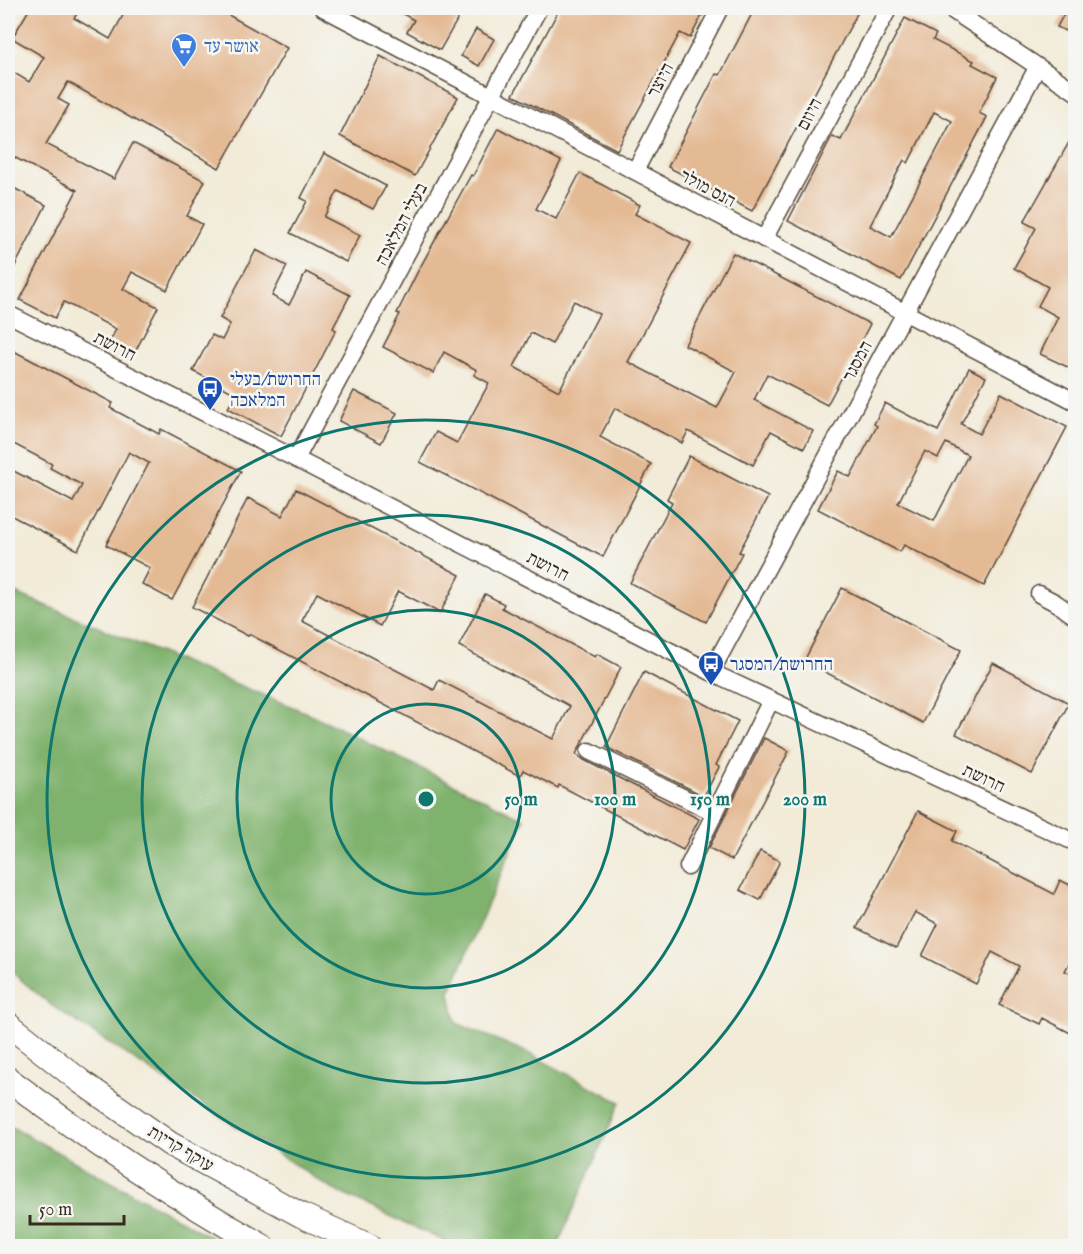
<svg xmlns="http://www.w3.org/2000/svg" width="1083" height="1254" font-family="'IM FELL English','Frank Ruhl Libre',serif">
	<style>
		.forest { fill: #7fb26d; stroke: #5d6e46; stroke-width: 1.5 }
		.building { fill: #e4ba94; fill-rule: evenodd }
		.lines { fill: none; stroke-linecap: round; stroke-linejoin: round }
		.minor-casing { stroke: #56473a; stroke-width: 19 }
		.highway-casing { stroke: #56473a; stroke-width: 26 }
		.minor { stroke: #fff; stroke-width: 16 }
		.highway { stroke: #fff; stroke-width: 24 }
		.ring { fill: none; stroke: #0f766e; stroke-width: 3 }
		.labels { text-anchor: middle; stroke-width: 5; stroke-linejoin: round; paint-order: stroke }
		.shop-label { font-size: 18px; fill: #366cbe; stroke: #f6f6f2; text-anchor: start }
		.street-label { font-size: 18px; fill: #3b2a1e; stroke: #f6f6f2 }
		.transit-label { font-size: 18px; fill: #164399; stroke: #f6f6f2; text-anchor: start }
		.centre { fill: #0f766e; stroke: #f6f6f2; stroke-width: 3 }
		.ring-label { font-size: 18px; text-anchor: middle; font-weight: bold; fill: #0f766e; stroke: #f6f6f2; stroke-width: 5; stroke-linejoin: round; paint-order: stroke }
	</style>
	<rect width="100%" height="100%" fill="#f6f6f2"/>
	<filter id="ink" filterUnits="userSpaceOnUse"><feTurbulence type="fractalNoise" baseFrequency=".0167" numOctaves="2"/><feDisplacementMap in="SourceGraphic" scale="12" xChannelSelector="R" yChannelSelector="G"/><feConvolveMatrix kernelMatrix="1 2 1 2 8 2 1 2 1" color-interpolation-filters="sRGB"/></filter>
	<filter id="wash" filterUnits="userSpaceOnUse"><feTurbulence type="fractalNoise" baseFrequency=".008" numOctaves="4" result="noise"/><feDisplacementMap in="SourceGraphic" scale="24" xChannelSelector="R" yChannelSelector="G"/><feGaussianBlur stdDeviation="1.35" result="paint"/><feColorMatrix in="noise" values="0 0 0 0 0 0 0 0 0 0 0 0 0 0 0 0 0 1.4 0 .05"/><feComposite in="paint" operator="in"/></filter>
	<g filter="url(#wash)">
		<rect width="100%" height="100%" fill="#f2ebd8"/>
		<g class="forest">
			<polygon points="8,590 312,715 524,819 450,993 456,1023 526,1052 620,1102 557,1246 455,1246 332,1189 52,1006 8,969"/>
			<polygon points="8,1125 227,1246 8,1246"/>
		</g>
		<g id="blocks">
			<g class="building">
				<polygon points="30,8 81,8 74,18 110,39 127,8 216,8 287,48 219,168 68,82 58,99 69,105 46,144 114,179 133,143 205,181 187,216 202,224 167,290 132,272 123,289 158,307 134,354 110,341 116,329 64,302 55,318 20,300 77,190 8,154 8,69 29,82 44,57 12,38"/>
				<polygon points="392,8 464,8 440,50 407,32 414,20"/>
				<polygon points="560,8 706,8 690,38 680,33 617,150 513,95"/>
				<polygon points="755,8 860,8 752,211 668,167 716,74 720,75"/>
				<polygon points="1067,8 1076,8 1076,36 1057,27"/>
				<path d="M905,18L936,34L933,40L974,61L972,64L997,77L979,113L987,117L901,280L788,221L832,136L841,140ZM934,112L952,121L891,237L870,226L904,160L908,163Z"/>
				<polygon points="476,29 494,39 479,66 461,56"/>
				<polygon points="380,56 458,97 415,176 340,136"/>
				<path d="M498,128L561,161L536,209L556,219L580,173L640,205L635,214L691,243L628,362L717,408L736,372L685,345L733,253L870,324L827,405L767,374L754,400L813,431L804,448L771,431L753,465L688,431L682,443L615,408L600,437L651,464L603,557L420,462L436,432L457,443L489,383L474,375L477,370L444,352L433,373L383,347L400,314L397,313L417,273L471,175L473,176ZM574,301L599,314L559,391L514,367L531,333L552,344Z"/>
				<polygon points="1076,130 1076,371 1040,354 1058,317 1038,306 1048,287 1014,268 1036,228 1024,222"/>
				<polygon points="324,153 386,186 373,209 338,191 324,217 360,235 346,262 290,233 307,201 301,198"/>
				<polygon points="8,185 46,205 8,280"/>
				<polygon points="256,250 287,266 272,296 289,305 306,272 350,295 333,328 336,330 281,436 228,408 236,394 193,371 212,335 222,340 230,324 220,318"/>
				<polygon points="8,348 113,403 110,408 159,434 161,429 241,471 172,600 142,584 150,568 106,545 149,463 129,452 78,550 8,514 8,468 73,502 82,485 50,468 52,464 8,441"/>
				<path d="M969,368L986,377L961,424L979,434L1001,393L1067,427L984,586L904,545L900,552L818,509L838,471L850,477L877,426L874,424L885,403L938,431ZM946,443L968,455L934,521L898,503L925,451L938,458Z"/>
				<polygon points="354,391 397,413 381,443 339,421"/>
				<polygon points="689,456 768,497 739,552 742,553 706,622 630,583 672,502 667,499"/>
				<polygon points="296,489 460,575 440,613 398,591 380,626 317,593 302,621 434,690 439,680 553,739 570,706 459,646 485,594 504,604 502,608 595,657 597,654 621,667 576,754 584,760 699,819 683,850 559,785 558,788 523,770 520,776 249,634 248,636 192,607 248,498 282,516"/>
				<polygon points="842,588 961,650 923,723 804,661"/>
				<polygon points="993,663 1069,703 1032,774 956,734"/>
				<polygon points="644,672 738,721 716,765 719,767 704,796 606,747"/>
				<polygon points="764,738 789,751 732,860 709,848"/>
				<polygon points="918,811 957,831 952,841 1054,894 1060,880 1076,888 1076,950 1065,971 1076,976 1076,1036 1042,1018 1039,1024 999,1005 1019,966 992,952 976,984 922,956 938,924 915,912 896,948 857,928"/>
				<polygon points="760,851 780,861 760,900 740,890"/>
			</g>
		</g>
	</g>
	<g filter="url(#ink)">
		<use href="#blocks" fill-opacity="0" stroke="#56473a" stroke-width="1.5"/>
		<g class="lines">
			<defs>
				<g id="minor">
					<polyline points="323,8 1076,402"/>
					<polyline points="949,8 1076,92"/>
					<polyline points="635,171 720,8"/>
					<polyline points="764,239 889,8"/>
					<polyline points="8,314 296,459 711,672 1076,843"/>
					<polyline points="296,459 539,8"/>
					<polyline points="1039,594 1056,603 1076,617"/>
					<polyline points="711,672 1037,68"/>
					<polyline points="589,751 715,813"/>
					<polyline points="688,867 771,700"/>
				</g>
				<g id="highway">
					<polyline points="8,1024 80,1081 170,1144 301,1215 369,1246"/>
					<path d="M8,1079C89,1140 174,1196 262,1246"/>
				</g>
			</defs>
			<use href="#minor" class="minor-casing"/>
			<use href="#highway" class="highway-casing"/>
			<use href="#minor" class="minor"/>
			<use href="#highway" class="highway"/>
		</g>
	</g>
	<g class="ring">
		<circle cx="426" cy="799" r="95"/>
		<circle cx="426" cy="799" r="189"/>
		<circle cx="426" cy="799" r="284"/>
		<circle cx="426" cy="799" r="379"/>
	</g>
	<defs>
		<symbol id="supermarket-pin" viewBox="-11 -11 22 30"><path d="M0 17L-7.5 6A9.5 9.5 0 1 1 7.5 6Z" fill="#3f7fe0" stroke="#f6f6f2"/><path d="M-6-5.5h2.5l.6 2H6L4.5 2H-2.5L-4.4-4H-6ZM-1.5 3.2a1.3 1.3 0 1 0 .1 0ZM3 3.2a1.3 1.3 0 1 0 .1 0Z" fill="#fff"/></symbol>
		<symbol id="bus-pin" viewBox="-11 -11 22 30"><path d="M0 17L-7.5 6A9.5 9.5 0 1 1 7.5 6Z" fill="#1a4fb4" stroke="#f6f6f2"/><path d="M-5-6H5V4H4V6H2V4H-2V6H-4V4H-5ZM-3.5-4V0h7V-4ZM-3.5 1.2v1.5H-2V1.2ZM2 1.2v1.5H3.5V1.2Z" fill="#fff"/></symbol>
	</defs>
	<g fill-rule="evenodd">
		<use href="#supermarket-pin" x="169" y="31" width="30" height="40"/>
		<use href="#bus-pin" x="195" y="374" width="30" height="40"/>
		<use href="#bus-pin" x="696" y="649" width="30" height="40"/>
	</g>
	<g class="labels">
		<g class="shop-label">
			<text x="204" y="52">אושר עד</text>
		</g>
		<g class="street-label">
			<text transform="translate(660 80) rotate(-62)" y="6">היוצר</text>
			<text transform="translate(809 114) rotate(-62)" y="6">היוזם</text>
			<text transform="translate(708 188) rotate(28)" y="6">הנס מולר</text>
			<text transform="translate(401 224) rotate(-62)" y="6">בעלי המלאכה</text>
			<text transform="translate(115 346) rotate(27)" y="6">חרושת</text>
			<text transform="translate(857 361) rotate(-62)" y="6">המסגר</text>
			<text transform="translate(548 566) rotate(27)" y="6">חרושת</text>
			<text transform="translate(984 778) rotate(25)" y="6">חרושת</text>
			<text transform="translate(181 1148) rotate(31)" y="6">עוקף קריות</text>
		</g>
		<g class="transit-label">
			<text x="230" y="385">החרושת/בעלי<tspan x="230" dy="21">המלאכה</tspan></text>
			<text x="730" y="670">החרושת/המסגר</text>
		</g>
	</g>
	<circle cx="426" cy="799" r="9" class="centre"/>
	<g class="ring-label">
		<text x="521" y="805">50 m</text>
		<text x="615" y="805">100 m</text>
		<text x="710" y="805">150 m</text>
		<text x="805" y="805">200 m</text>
	</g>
	<rect width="1083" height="1254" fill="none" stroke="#f6f6f2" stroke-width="30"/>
	<path d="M30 1215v9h94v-9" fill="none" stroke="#3b2a1e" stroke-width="3"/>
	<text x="39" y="1215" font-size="18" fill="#3b2a1e" stroke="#f6f6f2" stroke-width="4.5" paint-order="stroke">50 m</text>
</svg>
